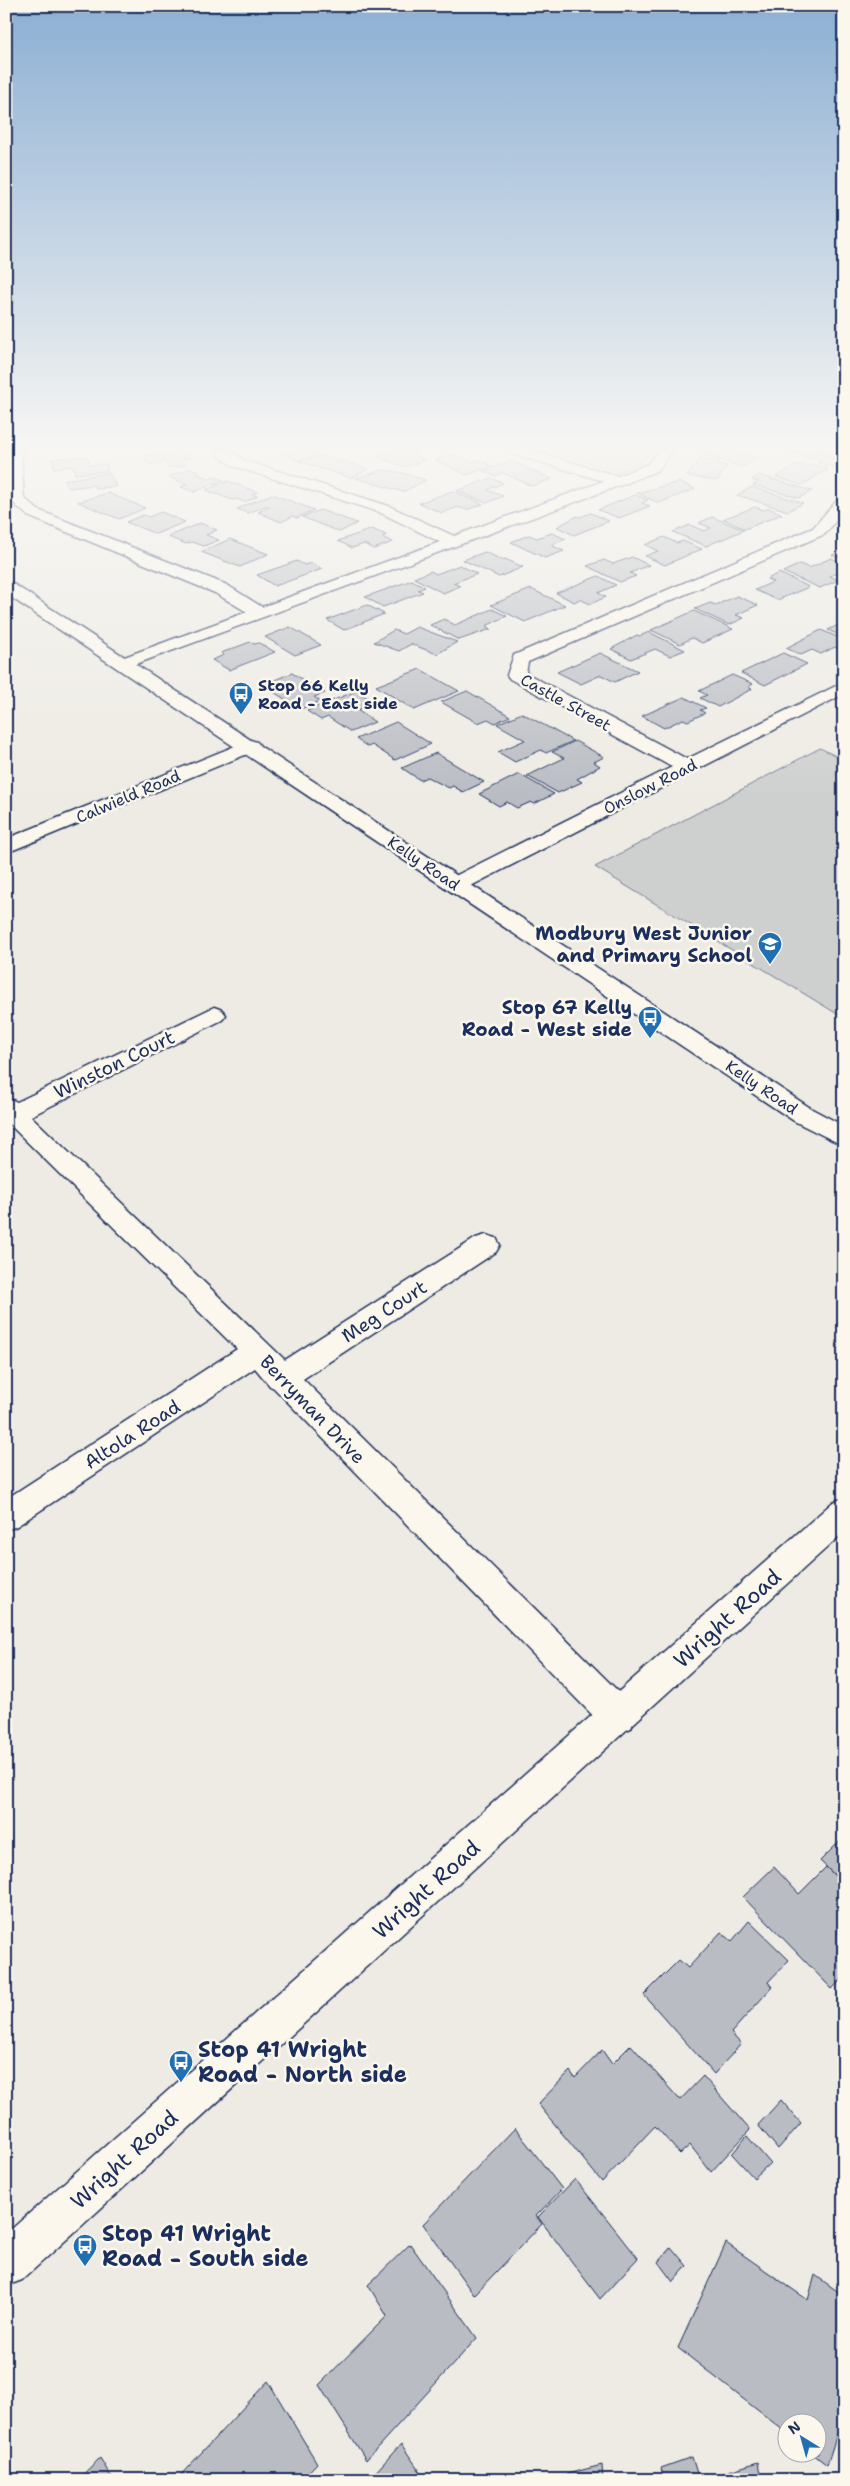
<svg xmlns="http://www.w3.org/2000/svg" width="850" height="2486" font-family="'Shantell Sans',sans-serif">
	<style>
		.green { fill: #cecfcf; stroke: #747f96 }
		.building { fill: #b9bcc3; stroke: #1b2f5e }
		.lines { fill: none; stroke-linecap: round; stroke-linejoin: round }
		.minor-casing { stroke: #1b2f5e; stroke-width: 3 }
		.tertiary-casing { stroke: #1b2f5e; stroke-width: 3 }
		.secondary-casing { stroke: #1b2f5e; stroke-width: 3 }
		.minor { fill: #fbf7ec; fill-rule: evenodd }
		.tertiary { fill: #fbf7ec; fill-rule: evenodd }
		.secondary { fill: #fbf7ec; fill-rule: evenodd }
		.labels { text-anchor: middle; stroke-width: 5; stroke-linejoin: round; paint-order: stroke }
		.far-poi-label { font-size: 16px; font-weight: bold; fill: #1b2f5e; stroke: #fbf7ec; text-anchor: start }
		.far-street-label { font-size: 16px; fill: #1b2f5e; stroke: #fbf7ec }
		.poi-label { font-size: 19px; font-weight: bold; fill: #1b2f5e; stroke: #fbf7ec; text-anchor: end }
		.street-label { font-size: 19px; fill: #1b2f5e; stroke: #fbf7ec }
		.near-street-label { font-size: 22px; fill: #1b2f5e; stroke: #fbf7ec }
		.near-poi-label { font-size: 22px; font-weight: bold; fill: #1b2f5e; stroke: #fbf7ec; text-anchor: start }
	</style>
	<rect width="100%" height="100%" fill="#eeebe4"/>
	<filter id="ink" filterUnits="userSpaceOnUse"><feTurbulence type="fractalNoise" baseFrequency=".02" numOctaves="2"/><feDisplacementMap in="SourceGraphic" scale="10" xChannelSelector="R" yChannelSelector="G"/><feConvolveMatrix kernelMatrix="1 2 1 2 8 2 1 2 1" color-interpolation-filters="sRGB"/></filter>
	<g filter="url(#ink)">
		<g class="green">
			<polygon points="550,450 651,450 641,463 619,472"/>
			<polygon points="820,748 844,760 844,1018 595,867"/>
		</g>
		<g class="building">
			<polygon points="185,450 191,458 182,459 186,465 169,468 165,462 150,465 144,456"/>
			<polygon points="280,450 312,450 319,455 296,461"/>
			<polygon points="396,450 416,450 420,451 412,454 425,460 405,467 377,457"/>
			<polygon points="696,450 732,450 758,458 742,467 693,451"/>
			<polygon points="811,450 836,450 844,453 844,462"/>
			<polygon points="811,450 844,462 844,465 833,467 817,462 820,460 816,459 814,460 789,451"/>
			<polygon points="454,454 472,462 478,460 492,466 467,475 435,460"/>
			<polygon points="87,456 90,465 106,464 108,471 75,474 73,466 54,468 52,459"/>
			<polygon points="324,456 369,469 351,478 298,461"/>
			<polygon points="700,459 720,462 718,464 727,466 717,481 687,476"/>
			<polygon points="511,461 552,479 532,486 503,473 495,476 483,471"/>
			<polygon points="798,464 807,467 812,464 828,469 802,485 776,477"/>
			<polygon points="190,468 199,471 195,473 209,478 213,476 223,480 194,492 181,487 187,484 168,477"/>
			<polygon points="383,470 399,472 426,480 403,492 356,478"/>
			<polygon points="109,473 116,486 96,489 94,485 69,488 64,480"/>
			<polygon points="759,475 812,491 799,498 753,485 759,482 752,480"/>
			<polygon points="491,478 503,483 487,490 503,496 487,503 457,491"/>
			<polygon points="228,481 257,492 252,495 258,496 245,502 236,499 232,500 206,490"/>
			<polygon points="679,482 695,489 659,503 637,493"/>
			<polygon points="752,487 803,503 788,511 737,495"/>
			<polygon points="452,491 483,504 466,510 458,507 442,513 419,503"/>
			<polygon points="108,493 145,508 119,519 78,502"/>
			<polygon points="272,494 314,510 297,518 293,516 281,522 258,512 270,507 266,506 248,513 237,509"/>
			<polygon points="635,495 648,500 642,503 650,506 619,518 598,510"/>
			<polygon points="755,507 764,510 769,508 782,514 745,529 723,519"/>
			<polygon points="320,510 357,523 340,532 302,517"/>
			<polygon points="161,512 185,522 156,534 126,522 143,515 149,517"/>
			<polygon points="591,513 609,521 574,535 557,527 577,516 580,517"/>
			<polygon points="712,517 744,530 706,546 673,532 690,525 704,531 711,528 699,523"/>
			<polygon points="200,523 217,530 206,535 219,540 204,546 192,542 186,544 168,537"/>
			<polygon points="372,529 386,535 382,537 393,542 374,549 364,544 352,548 338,541"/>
			<polygon points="552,533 566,539 551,545 564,551 545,558 511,542 529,535 537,538"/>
			<polygon points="664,537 677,543 683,541 702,549 665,565 645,556 658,551 645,545"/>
			<polygon points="230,539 268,554 240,567 201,552"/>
			<polygon points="844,550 844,560 832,555"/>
			<polygon points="485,552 502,560 505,559 523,567 499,577 463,560"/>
			<polygon points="632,557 649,565 630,573 636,576 620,582 587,566 604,560 613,564"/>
			<polygon points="831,558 844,563 844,570 830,576 838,580 820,588 783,572 800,564 809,568"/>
			<polygon points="297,561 304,565 311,563 322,569 275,586 257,575"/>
			<polygon points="460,565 477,574 453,583 460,586 443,593 414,578 431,571 436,574"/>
			<polygon points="779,573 809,587 777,600 755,590 773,582 767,579"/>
			<polygon points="598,576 616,585 598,593 606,597 590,604 580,599 574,602 556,593"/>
			<polygon points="412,580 425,587 418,590 423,592 383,607 365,597"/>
			<polygon points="531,589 565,605 525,622 491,605"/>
			<polygon points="737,596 758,605 736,615 744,618 729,625 695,609 710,603 716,605"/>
			<polygon points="367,605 384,614 344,630 327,620"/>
			<polygon points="492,609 507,616 486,626 491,629 459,640 430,625 444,619 455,625"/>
			<polygon points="694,611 733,629 702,643 692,638 680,644 651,630"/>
			<polygon points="844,622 844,637 828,630"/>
			<polygon points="290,627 321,645 295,655 265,637"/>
			<polygon points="417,627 457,642 437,654 411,644 399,651 374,642 394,630 404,634"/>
			<polygon points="821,630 844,640 844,647 840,649 835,647 821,654 812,650 801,655 786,648"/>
			<polygon points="649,632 685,650 670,656 655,649 631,659 611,649 637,635 640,636"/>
			<polygon points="250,642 254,644 259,643 275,652 229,670 212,660 224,655 221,653"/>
			<polygon points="600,653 638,671 615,682 601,675 581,684 557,672"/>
			<polygon points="783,653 807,664 765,685 741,673"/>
			<polygon points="420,669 459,691 414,710 376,686"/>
			<polygon points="292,673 325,693 314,697 320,701 301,709 262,685"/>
			<polygon points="732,675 753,684 748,687 752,689 718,707 700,698 707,695 699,691"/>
			<polygon points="356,691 375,702 357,710 375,722 351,732 328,717 321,720 307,711"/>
			<polygon points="467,691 510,716 495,723 488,719 478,723 441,702"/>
			<polygon points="684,697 706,708 700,710 705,713 688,721 683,719 664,728 642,716"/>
			<polygon points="522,713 573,741 546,753 541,750 515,762 498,752 525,740 497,724"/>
			<polygon points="396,722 431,744 395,760 372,745 368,747 356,739"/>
			<polygon points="575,741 604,757 594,762 600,766 577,779 582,782 558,793 527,776 564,758 552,752"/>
			<polygon points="436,753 484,782 463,792 453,786 449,788 427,777 420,780 402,768"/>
			<polygon points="519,774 554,794 534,804 531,802 517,808 507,802 499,806 479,794"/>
			<polygon points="844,1837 844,1884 820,1861"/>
			<polygon points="774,1867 799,1894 826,1867 844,1885 844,1925 837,1932 844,1938 844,1977 832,1989 743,1897"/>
			<polygon points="749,1921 789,1960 768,1982 772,1987 731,2033 741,2044 714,2074 644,1995 679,1960 688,1968 721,1932 732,1941"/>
			<polygon points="631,2045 680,2100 703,2076 750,2130 711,2172 690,2145 680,2154 655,2126 602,2182 538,2104 570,2071 575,2078 602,2050 612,2064"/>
			<polygon points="781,2100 801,2123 778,2149 758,2125"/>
			<polygon points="515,2128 562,2189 536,2216 542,2224 474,2295 423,2224"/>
			<polygon points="747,2136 770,2163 754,2178 732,2154"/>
			<polygon points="575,2179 638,2258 600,2299 538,2217"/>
			<polygon points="726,2243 808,2300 815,2275 844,2296 844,2375 840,2384 844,2386 844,2412 827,2465 813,2454 818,2454 818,2424 788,2424 788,2434 678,2348"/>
			<polygon points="410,2244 477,2338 366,2460 319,2385 387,2316 368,2285"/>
			<polygon points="671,2247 687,2266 673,2282 658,2262"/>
			<polygon points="268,2381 317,2463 301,2480 176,2480"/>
			<polygon points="401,2444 426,2480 376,2480 373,2475"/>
			<polygon points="692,2457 699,2480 664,2480 661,2468"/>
			<polygon points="100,2458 113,2480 77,2480"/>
			<polygon points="758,2462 761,2480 700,2480"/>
			<polygon points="602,2465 603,2480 567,2480 567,2474"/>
		</g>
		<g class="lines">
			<defs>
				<g id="minor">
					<polygon points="8,450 23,450 21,453 24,498 38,510 227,585 262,607 440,542 379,512 233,466 218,455 217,450 231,450 243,460 389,506 454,536 604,481 510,453 508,450 530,450 618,476 648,464 659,450 673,450 658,470 624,484 125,668 119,667 116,663 119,659 247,612 215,593 28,516 9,499"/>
					<polygon points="844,497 844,511 825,534 528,662 526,673 687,759 844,682 844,694 465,889 457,890 449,889 446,884 449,879 672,767 510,679 507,675 514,655 813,528 839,498"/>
					<polygon points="250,740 257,742 260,746 257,750 6,853 6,839"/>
					<polygon points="214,1007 222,1010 226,1015 222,1020 31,1116 285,1360 476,1238 486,1235 496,1238 500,1245 496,1252 303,1379 631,1704 636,1716 631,1728 618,1733 605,1728 274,1388 270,1386 255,1368 17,1526 6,1530 6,1499 237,1349 6,1121 6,1097 17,1102"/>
				</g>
				<polygon id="tertiary" points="6,581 12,583 812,1109 844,1126 844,1146 794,1121 6,594"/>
				<polygon id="secondary" points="844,1498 844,1532 22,2280 6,2286 6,2234 833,1502"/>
			</defs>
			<use href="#minor" class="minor-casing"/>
			<use href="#tertiary" class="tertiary-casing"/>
			<use href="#secondary" class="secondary-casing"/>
			<use href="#minor" class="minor"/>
			<use href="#tertiary" class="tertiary"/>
			<use href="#secondary" class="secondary"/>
		</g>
	</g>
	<linearGradient id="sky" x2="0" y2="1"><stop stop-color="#8cafd3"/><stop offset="0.56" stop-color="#f7f6f3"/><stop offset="1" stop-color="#f7f6f3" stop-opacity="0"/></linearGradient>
	<rect width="850" height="798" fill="url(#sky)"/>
	<defs>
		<symbol id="bus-pin" viewBox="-11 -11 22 30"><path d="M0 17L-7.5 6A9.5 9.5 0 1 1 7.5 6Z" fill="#1f6fb2" stroke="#fbf7ec"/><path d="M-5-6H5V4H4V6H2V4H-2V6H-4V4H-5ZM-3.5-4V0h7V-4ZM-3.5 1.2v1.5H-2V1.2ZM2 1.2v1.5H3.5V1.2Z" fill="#fff"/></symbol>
		<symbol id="school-pin" viewBox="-11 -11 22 30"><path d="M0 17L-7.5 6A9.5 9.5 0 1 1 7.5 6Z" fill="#1f6fb2" stroke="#fbf7ec"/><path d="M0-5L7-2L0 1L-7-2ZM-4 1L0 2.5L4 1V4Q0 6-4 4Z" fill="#fff"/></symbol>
	</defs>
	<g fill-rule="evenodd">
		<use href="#bus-pin" x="227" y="680" width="28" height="38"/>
		<use href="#school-pin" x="756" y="930" width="28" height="38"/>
		<use href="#bus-pin" x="636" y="1004" width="28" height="38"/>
		<use href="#bus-pin" x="167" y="2048" width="28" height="38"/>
		<use href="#bus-pin" x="71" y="2232" width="28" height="38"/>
	</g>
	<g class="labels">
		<g class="far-poi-label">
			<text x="258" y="691">Stop 66 Kelly<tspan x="258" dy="18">Road - East side</tspan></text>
		</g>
		<g class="far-street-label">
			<text transform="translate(566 702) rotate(29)" y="6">Castle Street</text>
			<text transform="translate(650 786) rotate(-27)" y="6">Onslow Road</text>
			<text transform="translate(128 796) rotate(-23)" y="6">Calwield Road</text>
			<text transform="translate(424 863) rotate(34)" y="6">Kelly Road</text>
			<text transform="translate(762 1087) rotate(34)" y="6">Kelly Road</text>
		</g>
		<g class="poi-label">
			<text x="752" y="940">Modbury West Junior<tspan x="752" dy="22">and Primary School</tspan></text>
			<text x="632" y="1014">Stop 67 Kelly<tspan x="632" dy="22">Road - West side</tspan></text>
		</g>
		<g class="street-label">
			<text transform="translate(114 1064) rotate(-26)" y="7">Winston Court</text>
			<text transform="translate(384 1311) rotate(-33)" y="7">Meg Court</text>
			<text transform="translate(313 1409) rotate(46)" y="7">Berryman Drive</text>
			<text transform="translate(132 1434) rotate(-33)" y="7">Altola Road</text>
		</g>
		<g class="near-street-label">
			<text transform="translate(727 1618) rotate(-42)" y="8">Wright Road</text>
			<text transform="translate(426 1889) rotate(-42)" y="8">Wright Road</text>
			<text transform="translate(124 2159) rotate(-42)" y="8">Wright Road</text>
		</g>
		<g class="near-poi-label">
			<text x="198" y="2057">Stop 41 Wright<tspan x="198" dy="25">Road - North side</tspan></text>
			<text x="102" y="2241">Stop 41 Wright<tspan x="102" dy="25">Road - South side</tspan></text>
		</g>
	</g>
	<rect width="850" height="2486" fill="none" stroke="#fbf7ec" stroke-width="25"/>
	<rect x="12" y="12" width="825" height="2461" fill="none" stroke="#1b2f5e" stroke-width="2" filter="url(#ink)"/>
	<g transform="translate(802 2438) rotate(323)"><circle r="24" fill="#fbf7ec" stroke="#a1a7b3"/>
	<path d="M0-4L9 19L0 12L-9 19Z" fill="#1f6fb2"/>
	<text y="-8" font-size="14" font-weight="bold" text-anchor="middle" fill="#1b2f5e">N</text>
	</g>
</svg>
